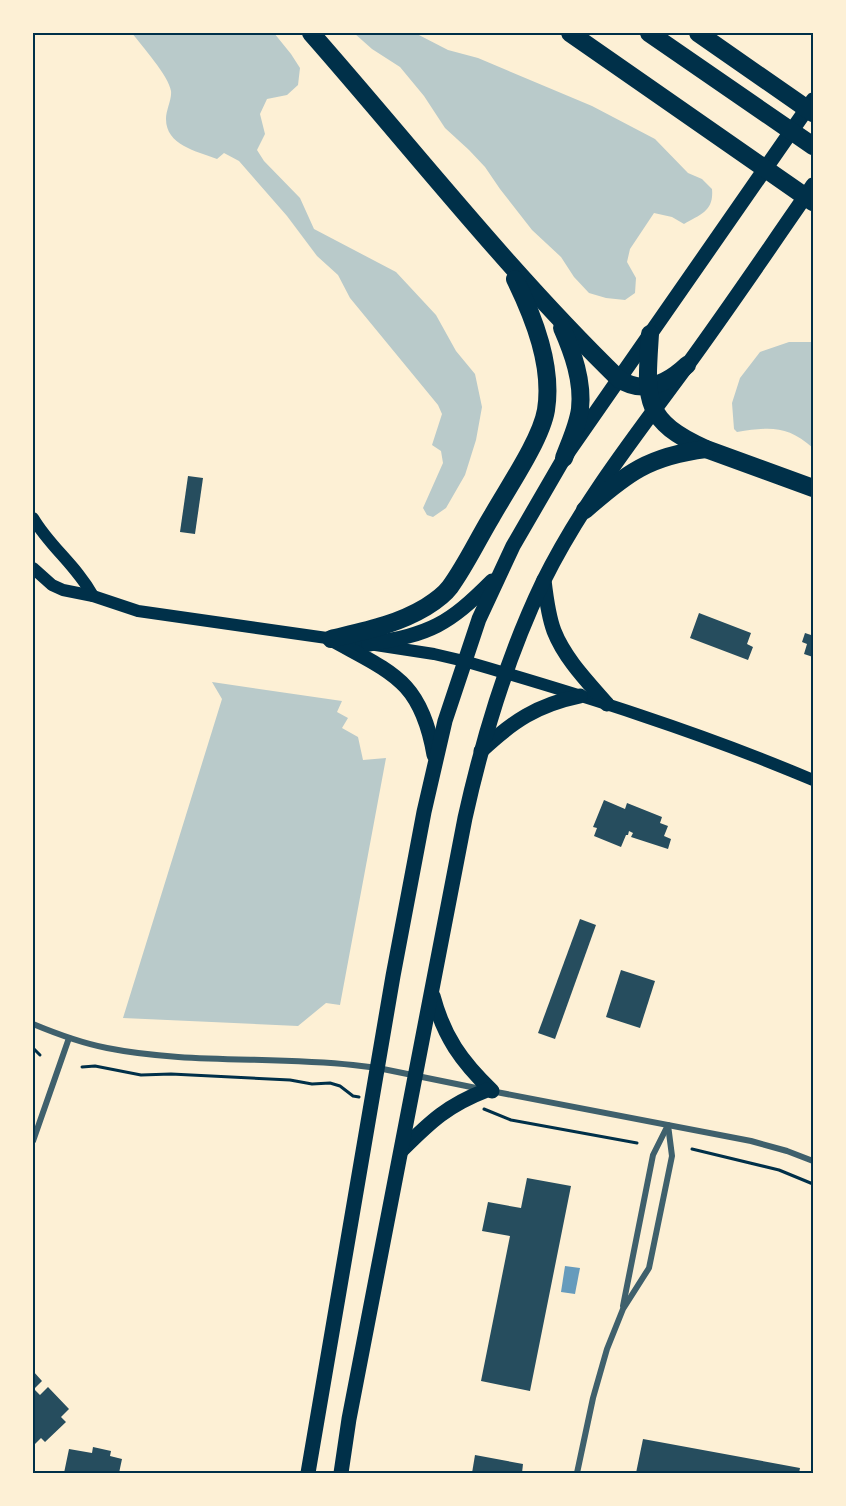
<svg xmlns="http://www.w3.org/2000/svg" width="846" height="1506" font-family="'Public Sans',sans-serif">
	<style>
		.green { fill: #b9caca }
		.water { fill: #669bbc }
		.building { fill: #264d5e }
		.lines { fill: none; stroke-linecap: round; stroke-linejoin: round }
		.path { stroke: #003049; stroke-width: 3 }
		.minor { stroke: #3f606c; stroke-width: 6 }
		.secondary { stroke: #003049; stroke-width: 12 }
		.primary { stroke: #003049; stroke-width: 15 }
		.motorway { stroke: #003049; stroke-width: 18 }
		.neatline { fill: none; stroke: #003049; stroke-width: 2 }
	</style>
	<rect width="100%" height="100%" fill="#fdf0d5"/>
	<g class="green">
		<path d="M132,33H274L291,54L300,68L298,85L287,95L267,99L260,114L265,134L257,150L264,161L300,198L314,229L396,272L436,315L456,351L475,374L482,407L476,440L465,475L446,508L433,517L427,515L423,508L443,463L441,451L432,445L442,414L438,405L350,298L338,275L317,256L287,216L239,161L224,153L217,159C196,151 166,145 166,119C166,110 172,99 171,91C169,76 141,45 132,33Z"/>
		<path d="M354,33H415L448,50L478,58L592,106L655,139L688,173L702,179L712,189C714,211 701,214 684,224L672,217L654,213L630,249L627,262L636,278L635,293L625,300L606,298L589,293L574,277L561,257L532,230L500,189L485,167L469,150L445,128L424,96L400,67L372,49Z"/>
		<path d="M789,342H813V448C787,425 770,427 737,432L734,429L732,403L740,378L760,352Z"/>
		<polygon points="212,682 342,701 337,712 348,718 342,728 358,737 363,760 386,758 340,1005 326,1003 298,1026 123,1018 222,699"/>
	</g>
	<polygon class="water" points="565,1266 580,1268 575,1294 561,1292"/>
	<g class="building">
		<polygon points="188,476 203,478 195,534 180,532"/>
		<polygon points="699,613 751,633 747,644 753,647 748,660 690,638"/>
		<polygon points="813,629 813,657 804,654 807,644 802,642 805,633 811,635"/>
		<polygon points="604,800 625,809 627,803 662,817 660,823 668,826 664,836 671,839 668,849 631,837 633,833 629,831 628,835 626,835 621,847 594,836 597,828 593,827"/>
		<polygon points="580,919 596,925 555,1039 538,1033"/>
		<polygon points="621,970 655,981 640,1028 606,1017"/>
		<polygon points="527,1178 571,1186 530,1391 481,1381 510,1236 482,1231 488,1202 521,1208"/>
		<polygon points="33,1371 42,1381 34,1389 40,1395 48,1387 69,1409 61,1417 66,1422 45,1442 41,1438 33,1446"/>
		<polygon points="643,1439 800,1468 799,1473 636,1473"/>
		<polygon points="93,1447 111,1451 110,1456 122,1459 119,1473 64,1473 69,1449 92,1453"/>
		<polygon points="475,1455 523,1464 522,1473 472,1473"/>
	</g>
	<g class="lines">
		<g class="path">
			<polyline points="33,1048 40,1055"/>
			<polyline points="82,1067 95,1066 141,1075 171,1074 290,1080 312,1084 330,1083 340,1086 353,1096 359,1097"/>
			<polyline points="484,1109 511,1120 637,1143"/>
			<polyline points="692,1149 779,1170 813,1184"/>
		</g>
		<g class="minor">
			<path d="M33,1024C57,1034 81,1043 107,1048C187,1064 271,1056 353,1065L378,1068L481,1089"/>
			<polyline points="491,1091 751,1141 787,1151 813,1161"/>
			<polyline points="33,1141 69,1038"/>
			<polyline points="623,1306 653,1155 667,1127"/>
			<polyline points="577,1473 593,1398 607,1349 623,1309 649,1268 672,1156 668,1125"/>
		</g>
		<g class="secondary">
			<path d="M33,518C50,547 76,565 93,596"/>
			<path d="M33,568L52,585L63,590L93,596L138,611L369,644L434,654L464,661C582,695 700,732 813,780"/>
		</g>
		<g class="primary">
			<path d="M544,580C546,597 548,615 554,631C565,659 588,682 607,704"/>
			<path d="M331,639C392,673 421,680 434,755"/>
			<path d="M369,644C431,634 448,625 492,581"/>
			<path d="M481,751C513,721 537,705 580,696"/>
			<path d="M433,996C444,1037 461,1061 492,1091"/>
			<path d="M402,1150C431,1121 448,1105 487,1090"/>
			<polyline points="308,1473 393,976 424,812 445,721 479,619 513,546 564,458 813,100"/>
			<path d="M341,1473L349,1419L465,818C483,737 507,657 543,582C581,505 635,436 686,367C729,308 771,246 813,185"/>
		</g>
		<g class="motorway">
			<path d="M311,33C413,149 508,271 619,379C643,395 668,383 687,365"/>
			<polyline points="570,33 813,202"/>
			<polyline points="649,33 813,146"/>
			<polyline points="698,33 813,113"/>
			<path d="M562,328C573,353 583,381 580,409C578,425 570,442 564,458"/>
			<path d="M650,334C646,398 641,420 706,449L813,488"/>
			<path d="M585,510C627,473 649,456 706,449"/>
			<path d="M331,639C364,631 396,625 426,607C434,602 444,595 450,587C466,565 478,539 492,516C507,489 541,440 546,410C553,366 534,318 515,279"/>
		</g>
	</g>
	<rect width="846" height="1506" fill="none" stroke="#fdf0d5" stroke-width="69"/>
	<rect x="34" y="34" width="778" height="1438" class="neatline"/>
</svg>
